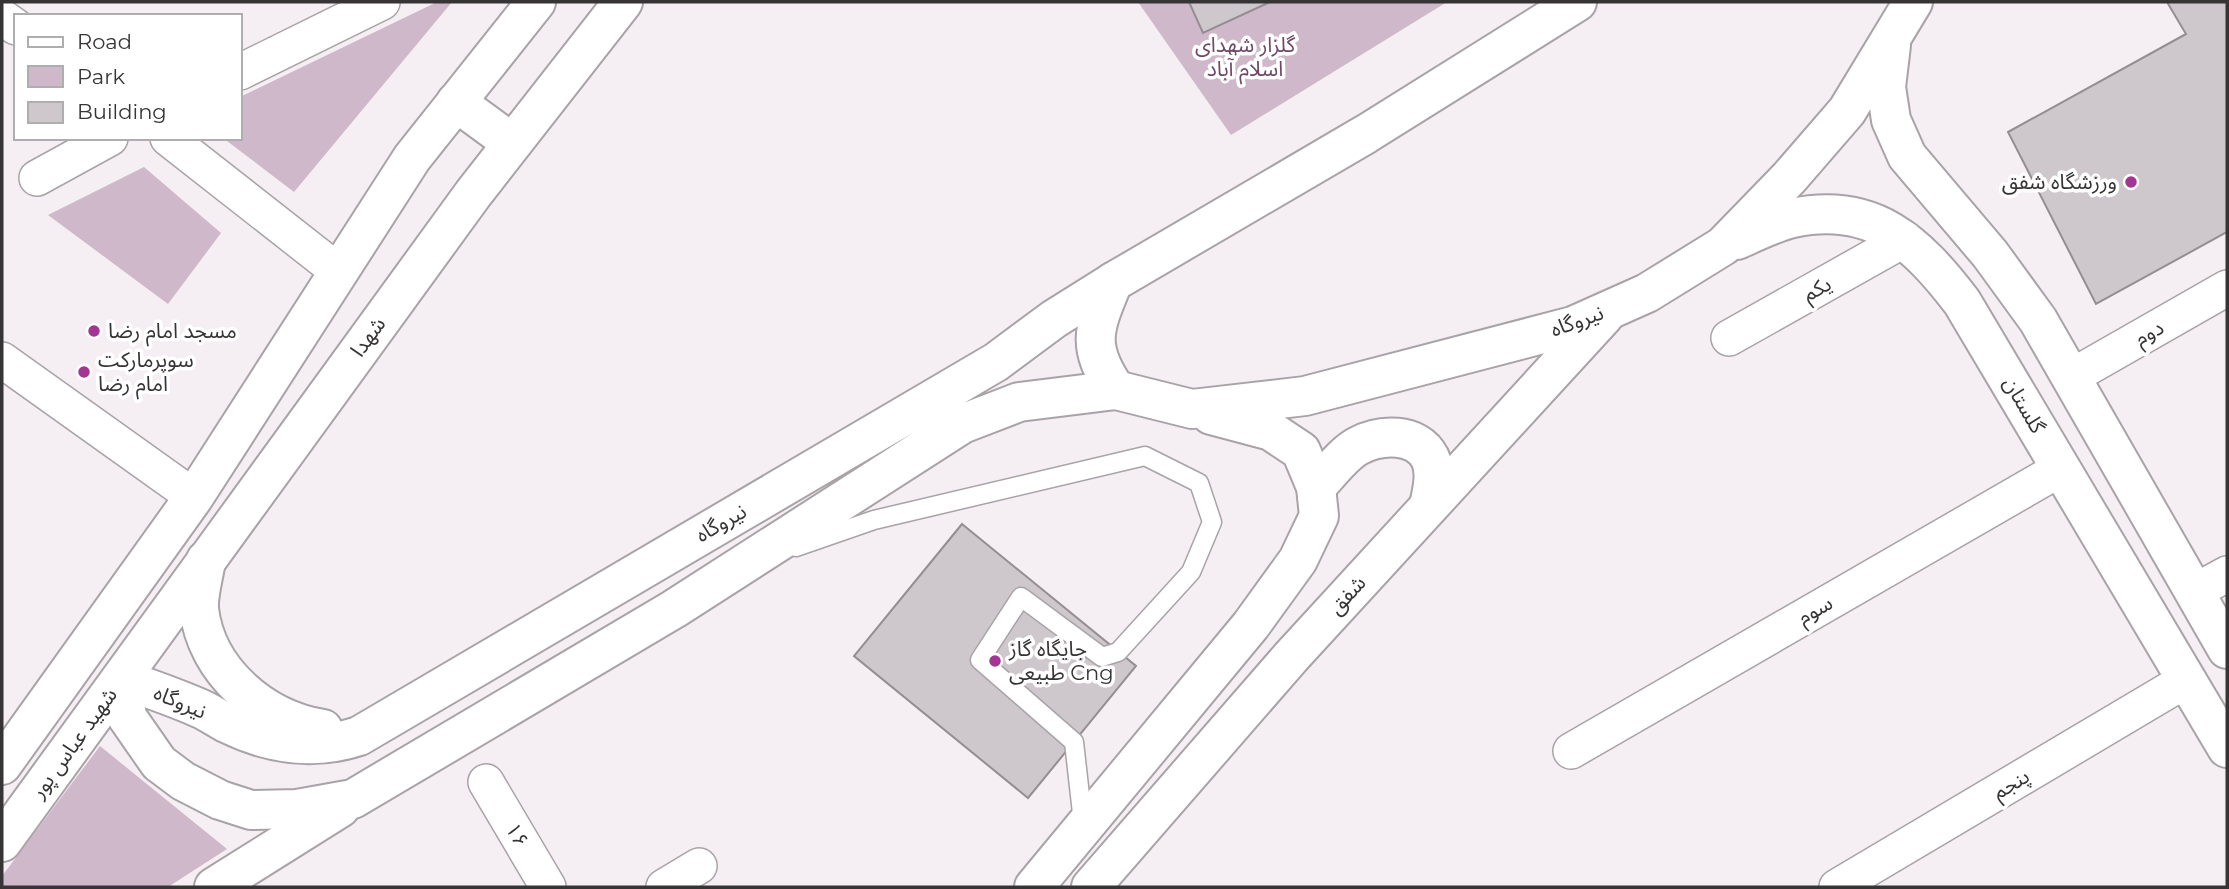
<svg xmlns="http://www.w3.org/2000/svg" width="2229" height="889" font-family="Montserrat,'Noto Sans Arabic',sans-serif">
	<style>
		.green { fill: #cfb8ca }
		.building { fill: #cec7cc; stroke: #948e92; stroke-width: 2 }
		.lines { fill: none; stroke-linecap: round; stroke-linejoin: round }
		.lane-casing { stroke: #a9a3a7; stroke-width: 21 }
		.street-casing { stroke: #a9a3a7; stroke-width: 38 }
		.secondary-casing { stroke: #a9a3a7; stroke-width: 42 }
		.primary-casing { stroke: #a9a3a7; stroke-width: 42 }
		.lane { stroke: #fff; stroke-width: 18 }
		.street { stroke: #fff; stroke-width: 35 }
		.secondary { stroke: #fff; stroke-width: 38 }
		.primary { stroke: #fff; stroke-width: 38 }
		.poi-dot { fill: #a33593; stroke: #fff; stroke-width: 2.5 }
		.labels { text-anchor: middle; stroke-width: 7; stroke-linejoin: round; paint-order: stroke }
		.park-label { font-size: 21px; fill: #704768; stroke: #fff }
		.poi-label { font-size: 21px; fill: #373436; stroke: #fff; text-anchor: start }
		.street-label { font-size: 21px; fill: #373436; stroke: #fff }
	</style>
	<rect width="100%" height="100%" fill="#f5eff4"/>
	<g class="green">
		<polygon points="437,2 452,2 294,192 223,138 240,138 240,97"/>
		<polygon points="1138,2 1447,2 1231,135"/>
		<polygon points="144,167 221,233 168,304 48,215"/>
		<polygon points="100,746 227,849 168,887 2,887 2,876"/>
	</g>
	<g class="building">
		<polygon points="1189,2 1270,2 1203,33"/>
		<polygon points="2167,2 2227,2 2227,232 2096,304 2008,132 2186,34"/>
		<polygon points="962,524 1136,666 1028,798 854,656"/>
	</g>
	<g class="lines">
		<defs>
			<polyline id="lane" points="796,547 874,520 1145,456 1199,483 1212,522 1191,572 1118,652 1102,657 1021,597 980,660 1074,742 1083,822"/>
			<g id="street">
				<polyline points="2,17 16,27"/>
				<polyline points="240,72 382,2"/>
				<polyline points="168,138 339,272"/>
				<polyline points="37,178 110,138"/>
				<polyline points="1729,338 1905,239"/>
				<polyline points="2,360 194,497"/>
				<polyline points="2071,377 2227,288"/>
				<polyline points="2194,592 2227,574"/>
				<polyline points="1571,751 2060,469"/>
				<polyline points="486,782 548,887"/>
				<polyline points="664,887 699,866"/>
				<polyline points="1837,887 2186,680"/>
			</g>
			<g id="secondary">
				<path d="M1577,2L1366,134L1113,282C1094,328 1085,346 1116,390L1192,409L1305,396L1573,326L1647,293L1723,246L1789,178L1847,111L1913,2"/>
				<polyline points="1891,45 1886,87 1891,120 1907,156 1990,254 2038,320 2227,649"/>
				<path d="M1737,240C1755,232 1775,222 1793,218C1873,201 1917,243 1962,302L2227,748"/>
				<path d="M1113,282L1054,319L996,362L359,736C314,751 271,745 228,724C218,719 209,712 199,708C174,697 148,688 122,679L127,717L159,763L183,781L220,800L251,810L297,809L353,799L674,609L962,424L1019,402L1116,390"/>
				<path d="M1316,487C1328,475 1343,454 1358,446C1380,434 1417,432 1430,458C1437,473 1432,491 1429,506"/>
				<path d="M206,560C204,575 198,594 199,609C206,671 262,719 323,729"/>
				<polyline points="214,887 340,808"/>
				<polyline points="1034,887 1251,625 1298,560 1319,516 1316,487 1301,451 1271,431 1211,415"/>
				<polyline points="1091,887 1291,657 1604,316"/>
			</g>
			<g id="primary">
				<polyline points="456,102 512,143"/>
				<polyline points="2,765 194,497 412,158 536,2"/>
				<polyline points="2,842 473,194 623,2"/>
			</g>
		</defs>
		<use href="#lane" class="lane-casing"/>
		<use href="#street" class="street-casing"/>
		<use href="#secondary" class="secondary-casing"/>
		<use href="#primary" class="primary-casing"/>
		<use href="#lane" class="lane"/>
		<use href="#street" class="street"/>
		<use href="#secondary" class="secondary"/>
		<use href="#primary" class="primary"/>
	</g>
	<g class="poi-dot">
		<circle cx="2131" cy="182" r="7"/>
		<circle cx="94" cy="331" r="7"/>
		<circle cx="84" cy="372" r="7"/>
		<circle cx="995" cy="661" r="7"/>
	</g>
	<g class="labels">
		<g class="park-label">
			<text x="1245" y="52">گلزار شهدای<tspan x="1245" dy="24">اسلام آباد</tspan></text>
		</g>
		<g class="poi-label">
			<text x="2117" y="189" text-anchor="end">ورزشگاه شفق</text>
			<text x="108" y="338">مسجد امام رضا</text>
			<text x="98" y="367">سوپرمارکت<tspan x="98" dy="24">امام رضا</tspan></text>
			<text x="1009" y="656">جایگاه گاز<tspan x="1009" dy="24">طبیعی Cng</tspan></text>
		</g>
		<g class="street-label">
			<text transform="translate(1817 289) rotate(-29)" y="7">یکم</text>
			<text transform="translate(1577 321) rotate(-20)" y="7">نیروگاه</text>
			<text transform="translate(2149 333) rotate(-30)" y="7">دوم</text>
			<text transform="translate(368 337) rotate(-54)" y="7">شهدا</text>
			<text transform="translate(2024 405) rotate(60)" y="7">گلستان</text>
			<text transform="translate(721 523) rotate(-30)" y="7">نیروگاه</text>
			<text transform="translate(1347 595) rotate(-47)" y="7">شفق</text>
			<text transform="translate(1815 610) rotate(-30)" y="7">سوم</text>
			<text transform="translate(180 702) rotate(23)" y="7">نیروگاه</text>
			<text transform="translate(74 743) rotate(-54)" y="7">شهید عباس پور</text>
			<text transform="translate(2011 784) rotate(-31)" y="7">پنجم</text>
			<text transform="translate(517 835) rotate(59)" y="7">۱۶</text>
		</g>
	</g>
	<rect width="2229" height="889" fill="none" stroke="#373436" stroke-width="7"/>
	<rect x="14" y="14" width="228" height="126" fill="#ffffff" stroke="#afaeaf" stroke-width="2"/>
	<rect x="28" y="37" width="35" height="10" fill="#ffffff" stroke="#afaeaf" stroke-width="2"/>
	<text x="77" y="49" font-size="21" fill="#373436">Road</text>
	<rect x="28" y="66" width="35" height="21" fill="#cfb8ca" stroke="#afaeaf" stroke-width="2"/>
	<text x="77" y="84" font-size="21" fill="#373436">Park</text>
	<rect x="28" y="102" width="35" height="21" fill="#cec7cc" stroke="#afaeaf" stroke-width="2"/>
	<text x="77" y="119" font-size="21" fill="#373436">Building</text>
</svg>
